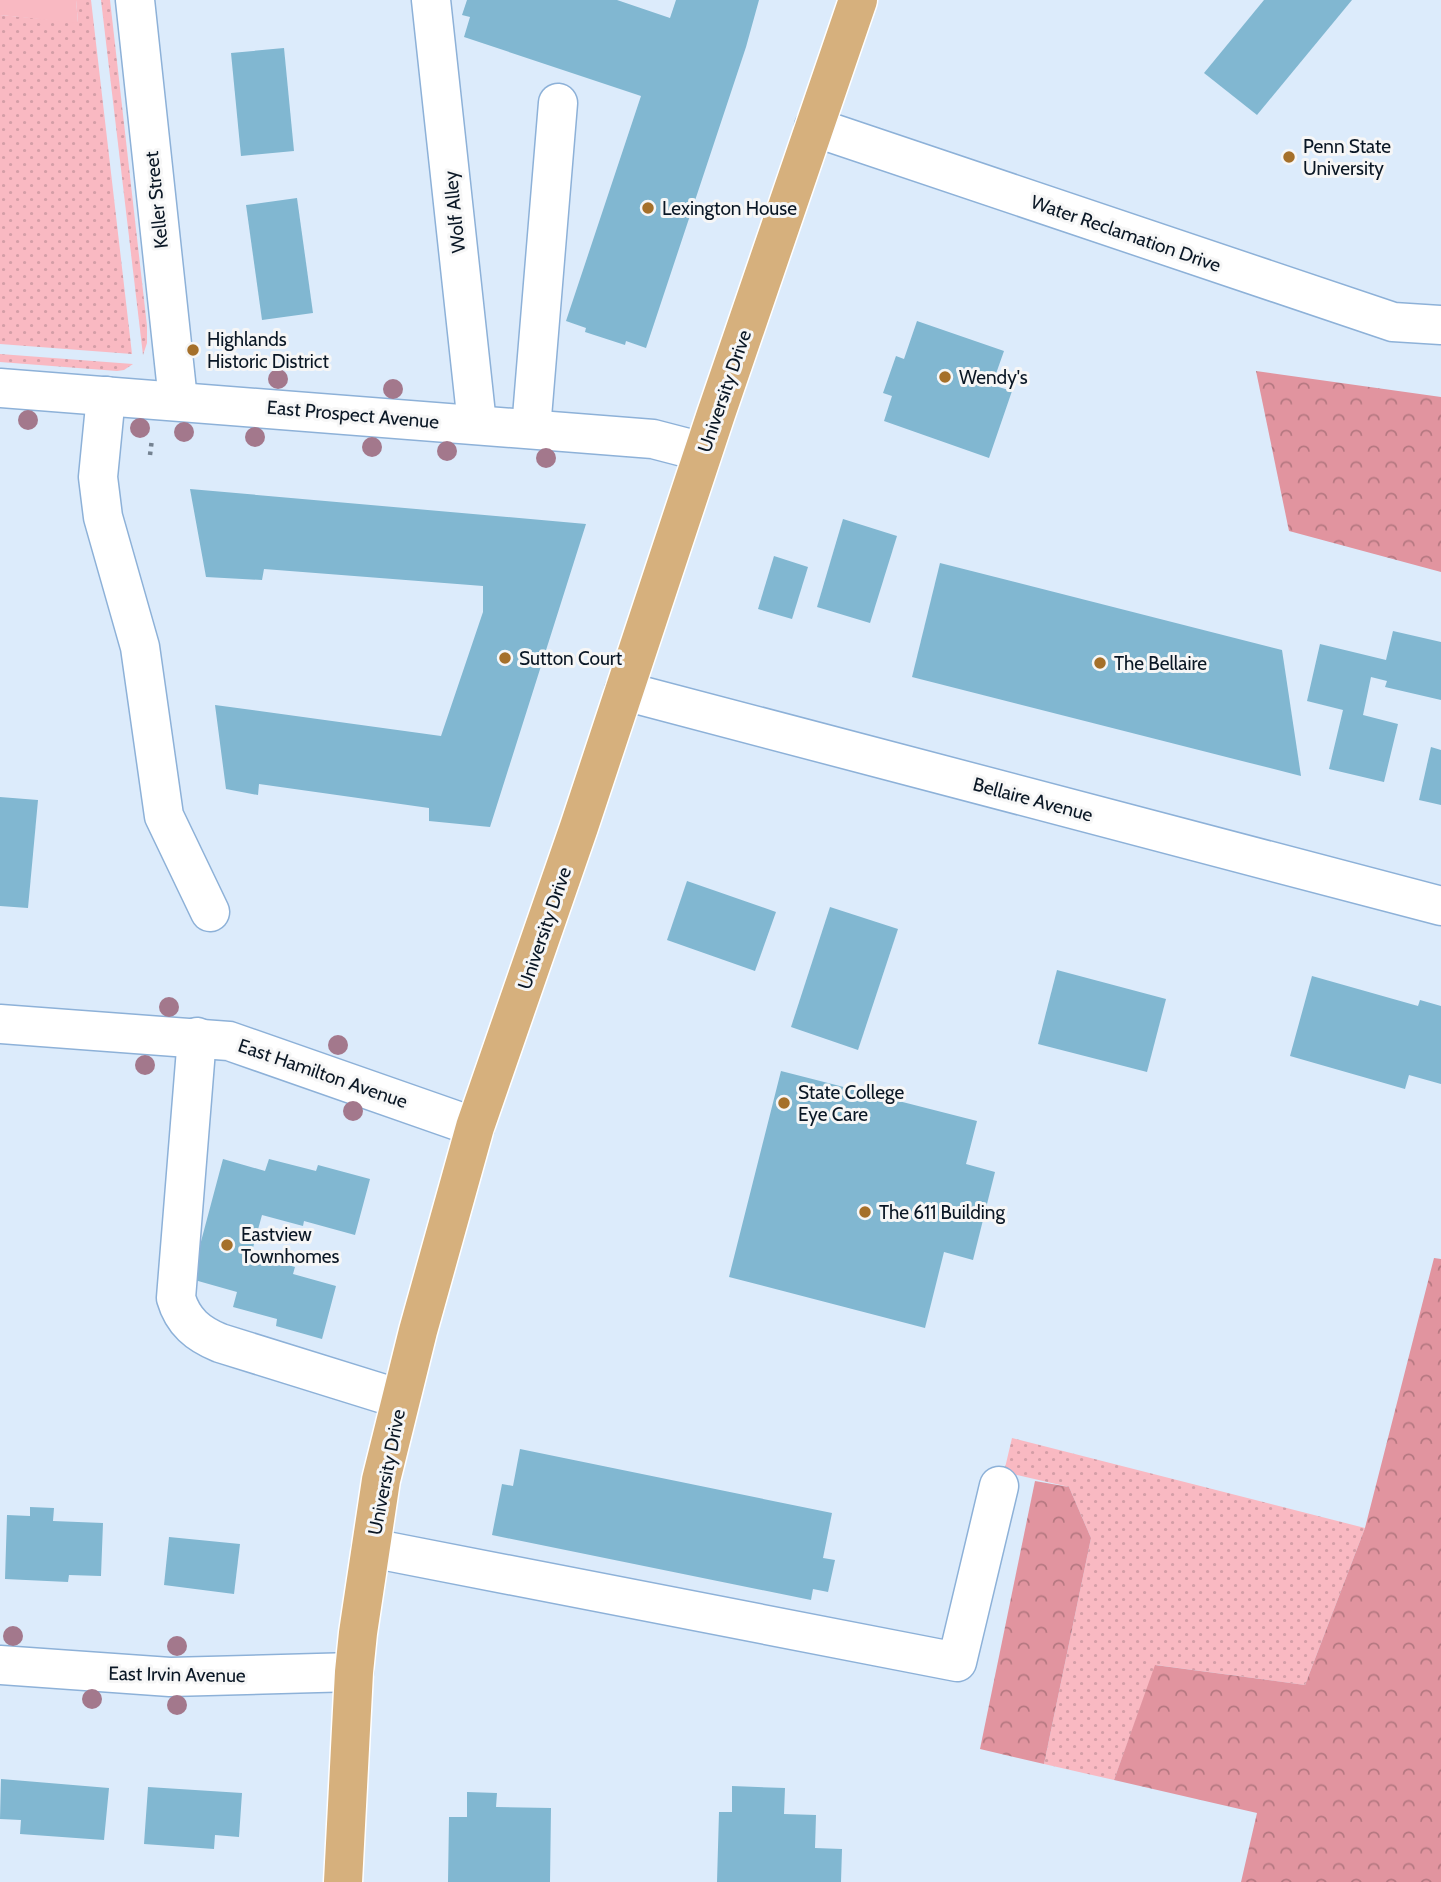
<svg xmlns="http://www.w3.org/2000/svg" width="1441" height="1882" font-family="Cabin,sans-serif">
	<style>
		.grass { fill: url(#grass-dots) }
		.forest { fill: url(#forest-crowns) }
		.green { fill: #f9b9c2 }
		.building { fill: #81b7d1 }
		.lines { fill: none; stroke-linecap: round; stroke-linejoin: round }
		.minor-casing { stroke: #8db1d8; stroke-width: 41 }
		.major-casing { stroke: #fff; stroke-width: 41 }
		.path { stroke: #748291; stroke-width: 4.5; stroke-dasharray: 3.5 5; stroke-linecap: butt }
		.minor { stroke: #fff; stroke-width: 38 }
		.major { stroke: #d6b07d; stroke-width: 38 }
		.tree { fill: #a3788c }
		.poi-dot { fill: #a5702a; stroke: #f6f6f6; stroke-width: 2.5 }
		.labels { text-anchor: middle; stroke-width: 6; stroke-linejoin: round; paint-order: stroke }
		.poi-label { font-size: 19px; fill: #0a1725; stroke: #f6f6f6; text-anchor: start }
		.street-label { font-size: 19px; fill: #0a1725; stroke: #f6f6f6 }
	</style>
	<defs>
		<pattern id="grass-dots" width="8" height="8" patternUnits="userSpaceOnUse" patternTransform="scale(1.75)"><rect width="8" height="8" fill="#f9b9c2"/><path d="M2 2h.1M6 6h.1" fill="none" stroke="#d49ea7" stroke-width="1.8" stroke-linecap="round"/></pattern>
		<pattern id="forest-crowns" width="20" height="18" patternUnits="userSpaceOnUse" patternTransform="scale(1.75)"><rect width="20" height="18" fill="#e1949f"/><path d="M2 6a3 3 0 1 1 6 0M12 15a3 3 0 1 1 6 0" fill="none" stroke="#b57881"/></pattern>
	</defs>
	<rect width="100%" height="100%" fill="#dcebfb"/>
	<g class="grass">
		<polygon points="76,0 91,0 132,354 0,344 0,15 78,22"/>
		<polygon points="101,0 110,0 147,326 147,343 143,355"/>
		<polygon points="0,354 133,364 124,370 117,371 0,362"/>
		<polygon points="1012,1438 1365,1528 1305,1685 1156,1665 1114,1780 1044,1764 1091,1538 1069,1487 1004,1472"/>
	</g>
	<g class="forest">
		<polygon points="1256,371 1441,397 1441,572 1289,531"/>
		<polygon points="1434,1258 1441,1259 1441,1882 1241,1882 1257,1813 1114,1780 1155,1665 1305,1685 1365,1528"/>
		<polygon points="1035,1481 1069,1487 1091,1538 1044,1764 980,1749"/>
	</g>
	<polygon class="green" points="0,0 76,0 78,23 0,15"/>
	<g class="building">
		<polygon points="467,0 617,0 670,18 676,0 759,0 746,47 646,348 626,341 625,345 585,332 586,328 566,321 641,96 464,37 470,17 462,15"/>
		<polygon points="1264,0 1352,0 1257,115 1204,73"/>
		<polygon points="284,48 294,151 241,156 231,53"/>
		<polygon points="297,198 313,313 262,320 246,205"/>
		<polygon points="917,321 1004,351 992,385 1012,391 989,458 884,421 892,396 883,393 896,356 904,359"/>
		<polygon points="190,489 586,524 490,827 429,821 429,808 259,784 258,795 226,789 215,705 441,736 483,612 483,586 264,569 262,580 206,577"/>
		<polygon points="843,519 897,536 870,623 817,607"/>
		<polygon points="774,556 808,567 792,619 758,609"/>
		<polygon points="940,563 1282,650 1301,776 912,677"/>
		<polygon points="1393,631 1441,642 1441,700 1385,687 1387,681 1371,677 1363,715 1398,724 1384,782 1329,769 1343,710 1307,701 1320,644 1386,660"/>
		<polygon points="1431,747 1441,750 1441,805 1419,800"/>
		<polygon points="0,797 38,800 28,908 0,906"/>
		<polygon points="687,881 776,912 755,971 667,940"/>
		<polygon points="830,907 898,929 858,1050 791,1027"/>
		<polygon points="1057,970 1166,999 1147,1072 1038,1044"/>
		<polygon points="1312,976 1418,1006 1420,1000 1441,1006 1441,1084 1409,1075 1405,1089 1290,1056"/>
		<polygon points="781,1071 977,1121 966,1164 995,1172 973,1260 944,1252 925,1328 729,1277"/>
		<polygon points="223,1159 265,1171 269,1159 316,1171 318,1165 370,1179 355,1235 304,1221 303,1226 262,1215 251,1255 295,1267 293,1274 336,1286 322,1339 276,1326 277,1319 233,1307 237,1292 191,1279"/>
		<polygon points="520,1449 832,1513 823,1558 835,1560 828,1592 813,1589 811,1600 492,1535 502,1484 513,1486"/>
		<polygon points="30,1507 54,1508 53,1521 103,1523 101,1576 69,1575 68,1582 5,1579 7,1515 30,1516"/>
		<polygon points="169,1537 240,1544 234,1594 164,1585"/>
		<polygon points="1,1779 109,1788 104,1840 20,1834 21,1820 0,1819"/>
		<polygon points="732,1786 785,1788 784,1814 816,1815 815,1848 842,1849 841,1882 717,1882 719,1812 732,1812"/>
		<polygon points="148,1787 242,1793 239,1837 215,1835 214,1849 144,1844"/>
		<polygon points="467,1792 497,1793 496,1807 551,1808 550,1882 448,1882 449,1817 467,1817"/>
	</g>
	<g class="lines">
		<defs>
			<g id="minor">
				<polyline points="135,0 178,400"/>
				<polyline points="431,0 477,424"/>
				<polyline points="814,127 1393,322 1441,325"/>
				<polyline points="0,388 653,439 703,452"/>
				<polyline points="106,396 98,477 103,517 140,647 164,816 210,912"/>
				<polyline points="531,429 558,103"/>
				<polyline points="624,691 1441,906"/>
				<polyline points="0,1024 229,1041 475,1127"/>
				<path d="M197,1037L176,1298C183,1322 198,1334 220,1343L400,1399"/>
				<polyline points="371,1548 957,1662 999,1486"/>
				<polyline points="0,1665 170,1677 354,1672"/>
			</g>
			<polyline id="major" points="343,1882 354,1672 358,1633 381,1480 418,1331 475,1127 579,827 716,414 858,0"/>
		</defs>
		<use href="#minor" class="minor-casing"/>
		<use href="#major" class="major-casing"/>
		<polyline class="path" points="150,455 152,439"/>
		<use href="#minor" class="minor"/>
		<use href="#major" class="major"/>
	</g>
	<g class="tree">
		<circle cx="278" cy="379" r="10"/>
		<circle cx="393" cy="389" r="10"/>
		<circle cx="28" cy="420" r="10"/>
		<circle cx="140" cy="428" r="10"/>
		<circle cx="184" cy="432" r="10"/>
		<circle cx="255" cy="437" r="10"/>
		<circle cx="372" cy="447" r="10"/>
		<circle cx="447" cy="451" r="10"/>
		<circle cx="546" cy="458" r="10"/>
		<circle cx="169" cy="1007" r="10"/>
		<circle cx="338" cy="1045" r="10"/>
		<circle cx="145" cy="1065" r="10"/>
		<circle cx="353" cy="1111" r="10"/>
		<circle cx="13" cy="1636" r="10"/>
		<circle cx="177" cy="1646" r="10"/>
		<circle cx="92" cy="1699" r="10"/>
		<circle cx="177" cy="1705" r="10"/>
	</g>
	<g class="poi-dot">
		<circle cx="1289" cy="157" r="7"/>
		<circle cx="648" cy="208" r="7"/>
		<circle cx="193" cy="350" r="7"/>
		<circle cx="945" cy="377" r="7"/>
		<circle cx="505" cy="658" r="7"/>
		<circle cx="1100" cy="663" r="7"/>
		<circle cx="784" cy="1103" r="7"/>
		<circle cx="865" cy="1212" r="7"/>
		<circle cx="227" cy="1245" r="7"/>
	</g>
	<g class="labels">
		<g class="poi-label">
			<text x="1303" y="153">Penn State<tspan x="1303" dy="22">University</tspan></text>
			<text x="662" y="215">Lexington House</text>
			<text x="207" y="346">Highlands<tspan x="207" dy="22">Historic District</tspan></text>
			<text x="959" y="384">Wendy's</text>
			<text x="519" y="665">Sutton Court</text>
			<text x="1114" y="670">The Bellaire</text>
			<text x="798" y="1099">State College<tspan x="798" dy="22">Eye Care</tspan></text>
			<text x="879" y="1219">The 611 Building</text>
			<text x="241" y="1241">Eastview<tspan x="241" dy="22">Townhomes</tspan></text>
		</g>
		<g class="street-label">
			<text transform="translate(156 200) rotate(-96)" y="7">Keller Street</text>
			<text transform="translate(454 212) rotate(-96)" y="7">Wolf Alley</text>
			<text transform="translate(1126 233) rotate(19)" y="7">Water Reclamation Drive</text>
			<text transform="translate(724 391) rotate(-71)" y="7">University Drive</text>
			<text transform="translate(353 414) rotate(5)" y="7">East Prospect Avenue</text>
			<text transform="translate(1033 799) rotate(15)" y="7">Bellaire Avenue</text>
			<text transform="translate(544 928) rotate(-71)" y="7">University Drive</text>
			<text transform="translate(323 1073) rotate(19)" y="7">East Hamilton Avenue</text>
			<text transform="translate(386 1472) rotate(-79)" y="7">University Drive</text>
			<text transform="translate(177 1674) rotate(1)" y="7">East Irvin Avenue</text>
		</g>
	</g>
</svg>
